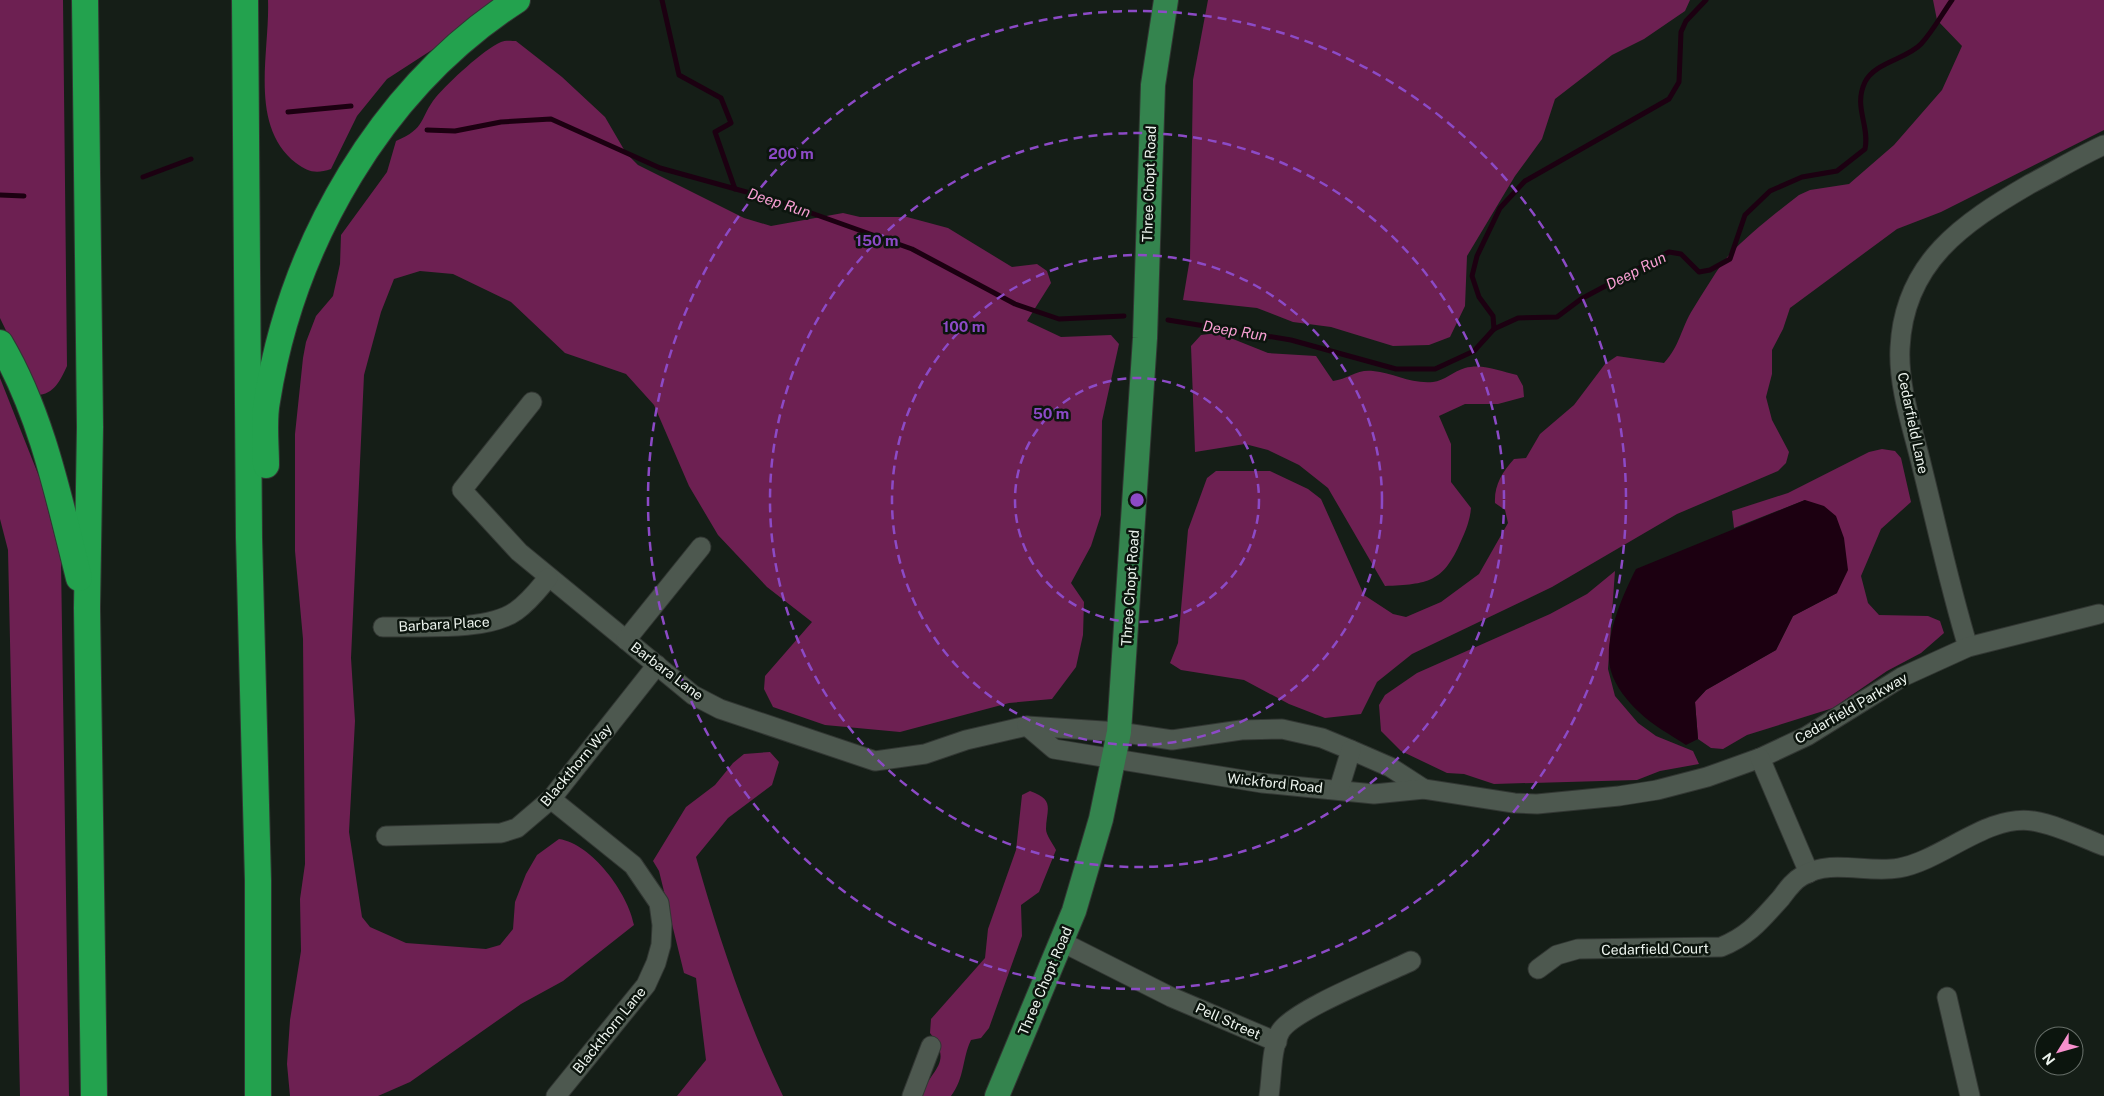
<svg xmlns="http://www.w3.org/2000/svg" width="2104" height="1096" font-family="'Public Sans',sans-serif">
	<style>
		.forest { fill: #6d2052 }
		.water { fill: #1c0011 }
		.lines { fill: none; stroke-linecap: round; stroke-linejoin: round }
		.stream { stroke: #1c0011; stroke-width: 5 }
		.minor-casing { stroke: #323733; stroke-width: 21 }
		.major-casing { stroke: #323733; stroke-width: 26 }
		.highway-casing { stroke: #323733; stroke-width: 28 }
		.minor { stroke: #4d584f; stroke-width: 19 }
		.major { stroke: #34844e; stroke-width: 24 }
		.highway { stroke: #23a24e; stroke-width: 26 }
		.ring { fill: none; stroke: #8c4ac6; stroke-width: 2.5; stroke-dasharray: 9 6 }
		.labels { text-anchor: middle; stroke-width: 5; stroke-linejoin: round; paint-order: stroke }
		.street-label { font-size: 14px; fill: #edf4ee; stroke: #0c150e }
		.water-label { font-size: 15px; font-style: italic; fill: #f89fd3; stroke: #0c150e }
		.centre { fill: #8c4ac6; stroke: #0c150e; stroke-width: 2.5 }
		.ring-label { font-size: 15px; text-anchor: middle; font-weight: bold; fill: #8c4ac6; stroke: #0c150e; stroke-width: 5; stroke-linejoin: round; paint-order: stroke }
	</style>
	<rect width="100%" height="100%" fill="#151e17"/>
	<g class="forest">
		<path d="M0,0H63L67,366C61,379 54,395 37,395L0,318Z"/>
		<path d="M268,0H509L387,79L357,116L331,169C316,174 308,172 296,163C248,125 270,53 268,0Z"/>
		<polygon points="1208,0 1690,0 1685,11 1644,39 1612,55 1555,99 1542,139 1515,176 1467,256 1465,306 1450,337 1429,345 1393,346 1331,327 1293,322 1257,308 1183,300 1190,258 1193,80"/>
		<path d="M1933,0H2104V130L1941,212L1897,229L1790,308L1783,329L1772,350V374L1766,397L1772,420L1789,452L1786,463L1778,471L1677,514L1552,587L1412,654L1377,682L1361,714L1325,718L1289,704L1244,680L1181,670L1170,663L1178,643L1188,530L1207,478L1216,471H1270L1308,489L1321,499L1364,595L1393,614L1406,617L1441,602L1479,574L1508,523L1505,510L1495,503C1494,486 1502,472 1514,459L1526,458L1540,434L1574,405L1605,364L1617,356L1664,363C1680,346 1681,328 1693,309C1703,293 1713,276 1724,261C1741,240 1777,212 1799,195L1810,190L1849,184L1894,145L1942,90L1962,46L1937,20Z"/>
		<path d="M516,41L562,77L605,117L626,153L638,165L744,218L771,226L843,213L860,217H907L948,228L1012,267L1037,264L1047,271L1051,283L1027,321L1061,337L1111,335L1119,344L1102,421L1101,515L1091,546L1071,583L1084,602L1083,635L1076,667L1052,699L1009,703L900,732L825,725L773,707L764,689L765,676L812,622L767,587L718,535L689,486L654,405L626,374L565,353L511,302L453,274L420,271L394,279L381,312L364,375L351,658L355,721L349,832L362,917L370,927L406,943L486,949L500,945L513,929L515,902L526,874L537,855L559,839C592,844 628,893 634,925L563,981L521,1004L410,1082L378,1096H290L287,1064L290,1020L301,951L300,899L305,864L303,639L295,551V434L303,358L306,342L316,316L333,296L340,264L341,235L387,172L396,141C427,128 419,118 436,97C449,82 483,50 501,42C505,40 512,41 516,41Z"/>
		<path d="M1218,333L1268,353L1316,356L1333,381C1348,379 1357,369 1373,371C1394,373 1410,384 1433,382C1444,381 1454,371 1465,368C1482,363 1500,371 1517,375L1523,386L1524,397L1498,404H1465L1439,416L1451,444V482L1471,508C1470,520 1466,530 1461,541C1443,583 1428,584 1385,586L1328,488L1299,465L1268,450L1245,444L1195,452L1191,346L1201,335Z"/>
		<polygon points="0,378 40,479 61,561 69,1096 20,1096 8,550 0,519"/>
		<polygon points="1882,449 1895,451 1901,458 1911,502 1881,529 1861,576 1868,603 1879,615 1928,616 1940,621 1944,633 1921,653 1887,671 1833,708 1747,735 1723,749 1711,748 1698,739 1695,702 1706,690 1776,650 1793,616 1837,593 1805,500 1734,528 1732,511 1788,493 1869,452"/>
		<polygon points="1615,571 1608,669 1615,696 1638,723 1656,736 1693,751 1699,764 1660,771 1637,780 1494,784 1464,774 1447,773 1401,751 1381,731 1379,705 1385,695 1417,673 1550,614 1587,594"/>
		<path d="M770,752L779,762L772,785L728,818L696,857C719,938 746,1020 783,1096H677L706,1060L696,978L684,973L659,871L653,861L686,807L715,785L733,763L744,754Z"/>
		<path d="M1030,791C1056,800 1046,810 1046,829C1046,835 1053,844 1056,850L1039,892L1021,905L1022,936L989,1028L981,1038L971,1040C962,1059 965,1077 951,1096H921C931,1068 954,1064 930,1033L931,1019L985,958L988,929L1016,850L1022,795Z"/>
	</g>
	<path class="water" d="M1805,500L1824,506L1836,516L1844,538L1848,570L1837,593L1793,616L1776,650L1706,690L1695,702L1698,739L1686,745C1671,735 1652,725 1639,712C1628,702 1615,686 1611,671C1602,642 1623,594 1636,569Z"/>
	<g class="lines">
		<g class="stream">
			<polyline points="662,0 679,75 721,98 731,123 715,132 735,189"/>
			<polyline points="288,112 351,106"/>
			<polyline points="427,130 455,131 501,122 551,119 660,168 772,199 912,249 1015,304 1059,319 1124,316"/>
			<polyline points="143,177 191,159"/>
			<polyline points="0,195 24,196"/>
			<path d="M1168,320L1291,340L1396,369H1435L1474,351L1494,329L1518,318L1557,317L1581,299L1669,252L1681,254L1699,272L1710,270L1730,259L1745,215L1770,191L1802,177L1837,171L1865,149C1870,125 1853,107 1865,82C1875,62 1907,59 1921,44C1933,31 1942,14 1952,0"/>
			<polyline points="1494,329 1493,316 1479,297 1472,276 1477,256 1500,208 1525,181 1669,99 1679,82 1681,32 1686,21 1706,0"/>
		</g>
		<defs>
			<g id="minor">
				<polyline points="532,402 462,490 519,552 693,695 720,709 875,761 925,754 966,740 1027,726 1119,732 1172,740 1241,730 1282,729 1322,738 1351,750 1390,767 1424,789"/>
				<path d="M383,627C419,626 487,632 516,611C529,602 538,590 548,578"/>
				<polyline points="626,640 701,547"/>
				<path d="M1968,647C1950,588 1937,527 1922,467C1913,429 1898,387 1900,348C1904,262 1963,223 2030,184C2055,171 2078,157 2104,145"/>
				<polyline points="1027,726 1054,749 1262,783 1374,794 1424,789 1514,803 1537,804 1619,796 1657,790 1707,777 1760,758 1807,736 1902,677 1968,647 2099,614"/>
				<polyline points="1760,758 1809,873"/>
				<polyline points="1339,789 1351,750"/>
				<polyline points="551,799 633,865 659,903 662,925 661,945 656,963 646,985 556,1096"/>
				<polyline points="386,836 501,833 517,828 551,799 657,665"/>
				<polyline points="1062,942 1171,997 1277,1042"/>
				<path d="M1538,969L1557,955L1578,949L1721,947C1749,936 1761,920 1781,898C1787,890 1793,881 1802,876C1831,858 1867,874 1899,868C1943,860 1987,814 2033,821C2057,825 2081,837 2104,846"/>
				<polyline points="1947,997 1970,1096"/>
				<polyline points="912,1096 931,1046"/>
				<path d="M1269,1096C1272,1076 1271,1049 1280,1032C1292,1010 1385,974 1411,961"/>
			</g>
			<polyline id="major" points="997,1096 1074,911 1101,819 1119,732 1145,338 1153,85 1166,0"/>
			<g id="highway">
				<polyline points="85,0 90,427 87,608 94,1096"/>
				<polyline points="245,0 249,538 258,881 258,1096"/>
				<path d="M0,343C42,414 59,499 79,578"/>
				<path d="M266,465C266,444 263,421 267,401C292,243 381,88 517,0"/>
			</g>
		</defs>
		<use href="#minor" class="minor-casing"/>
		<use href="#major" class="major-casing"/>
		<use href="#highway" class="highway-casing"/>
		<use href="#minor" class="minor"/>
		<use href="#major" class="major"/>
		<use href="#highway" class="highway"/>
	</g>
	<g class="ring">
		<circle cx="1137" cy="500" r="122"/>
		<circle cx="1137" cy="500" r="245"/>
		<circle cx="1137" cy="500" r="367"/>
		<circle cx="1137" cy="500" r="489"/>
	</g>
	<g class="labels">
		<g class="street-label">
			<text transform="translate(1149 184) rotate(-88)" y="5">Three Chopt Road</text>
			<text transform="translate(1913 423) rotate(78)" y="5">Cedarfield Lane</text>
			<text transform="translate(1130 588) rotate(-86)" y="5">Three Chopt Road</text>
			<text transform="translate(444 624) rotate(-3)" y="5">Barbara Place</text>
			<text transform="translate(667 671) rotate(37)" y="5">Barbara Lane</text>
			<text transform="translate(1851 708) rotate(-30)" y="5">Cedarfield Parkway</text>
			<text transform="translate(576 765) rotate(-50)" y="5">Blackthorn Way</text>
			<text transform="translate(1275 783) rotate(6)" y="5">Wickford Road</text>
			<text transform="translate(1655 949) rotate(-1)" y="5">Cedarfield Court</text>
			<text transform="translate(1045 981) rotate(-67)" y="5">Three Chopt Road</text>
			<text transform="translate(1228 1021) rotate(24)" y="5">Pell Street</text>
			<text transform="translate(609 1030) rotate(-51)" y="5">Blackthorn Lane</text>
		</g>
		<g class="water-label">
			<text transform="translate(779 203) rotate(18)" y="5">Deep Run</text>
			<text transform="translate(1636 271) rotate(-27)" y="5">Deep Run</text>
			<text transform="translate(1235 331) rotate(9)" y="5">Deep Run</text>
		</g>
	</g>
	<circle cx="1137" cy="500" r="8" class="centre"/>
	<g class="ring-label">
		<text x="791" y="159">200 m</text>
		<text x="877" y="246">150 m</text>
		<text x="964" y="332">100 m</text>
		<text x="1051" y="419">50 m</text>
	</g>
	<g transform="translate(2059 1051) rotate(233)"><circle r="24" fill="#0c150e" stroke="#666e68"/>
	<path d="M0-4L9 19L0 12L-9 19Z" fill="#f790cd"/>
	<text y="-8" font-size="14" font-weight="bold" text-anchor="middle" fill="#edf4ee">N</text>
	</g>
</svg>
